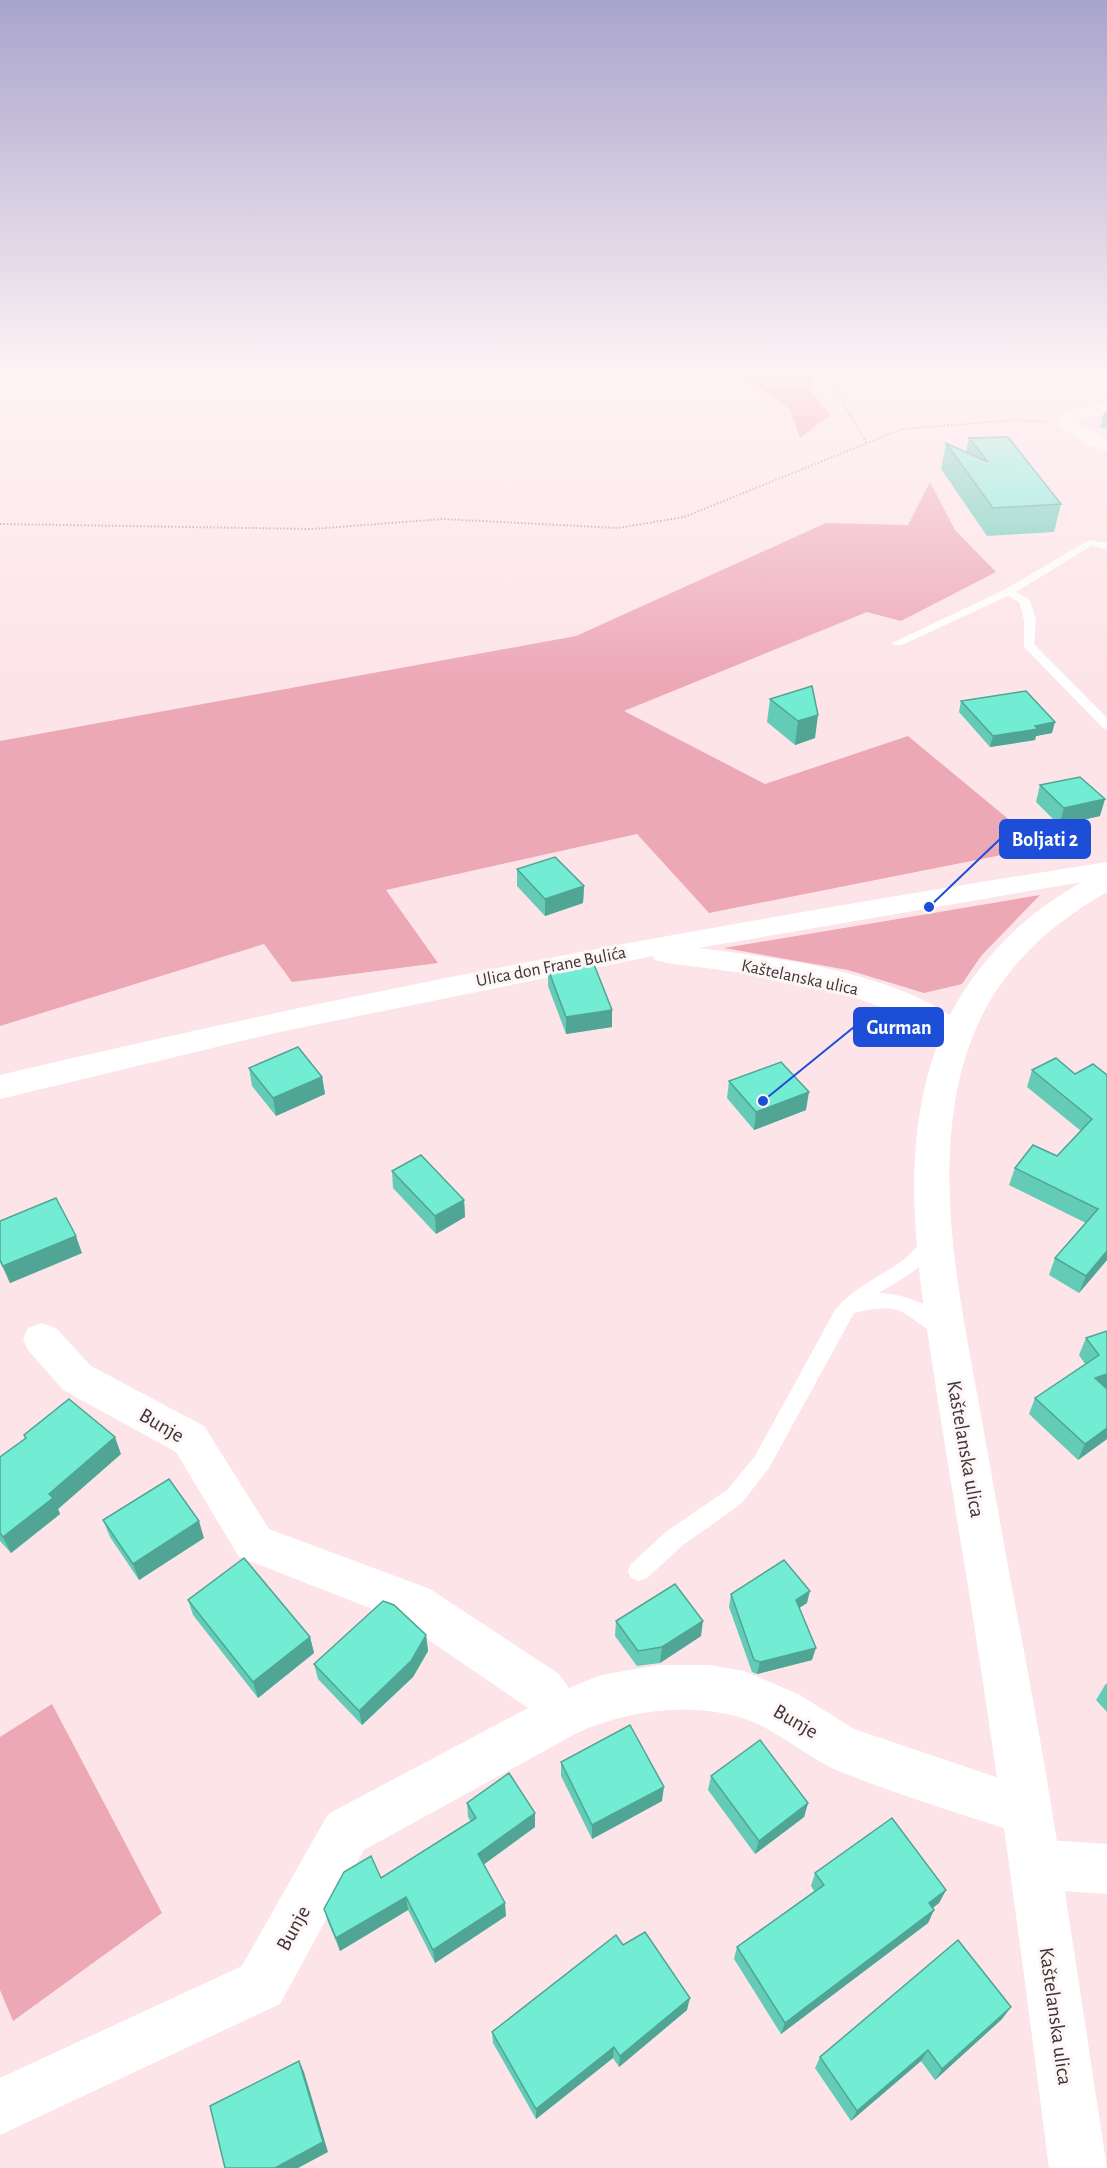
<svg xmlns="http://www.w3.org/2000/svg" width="1107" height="2168" font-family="'Alegreya Sans',sans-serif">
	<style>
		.green { fill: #eda8b6 }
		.forest { fill: #f294a9 }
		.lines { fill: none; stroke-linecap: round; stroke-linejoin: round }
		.path { stroke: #a89598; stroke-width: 2; stroke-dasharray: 1.5 2; stroke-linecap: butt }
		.lane { fill: #fff; fill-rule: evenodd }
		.street { fill: #fff; fill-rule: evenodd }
		.secondary { fill: #fff; fill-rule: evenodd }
		.wall { fill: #63cbb6 }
		.shaded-wall { fill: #50a594 }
		.building { fill: #73ecd4; stroke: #50a594; stroke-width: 1.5 }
		.labels { text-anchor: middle; stroke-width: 6; stroke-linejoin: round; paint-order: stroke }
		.street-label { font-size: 18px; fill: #403436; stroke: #fdf6f7 }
		.near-street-label { font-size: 21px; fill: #403436; stroke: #fdf6f7 }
		.leader { fill: none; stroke: #1d4ed8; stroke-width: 2 }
		.callout-dot { fill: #1d4ed8; stroke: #fdf6f7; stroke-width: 2 }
		.callout { fill: #1d4ed8; stroke: #1d4ed8; stroke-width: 2 }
		.callout-label { font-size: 20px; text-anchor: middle; font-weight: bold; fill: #fff }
	</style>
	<rect width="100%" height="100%" fill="#fde4e8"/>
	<g class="green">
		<polygon points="930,482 955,530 996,572 901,621 867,612 624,711 765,784 908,736 1042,847 709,913 637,834 386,890 438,963 292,982 264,944 0,1026 0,741 576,636 826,523 908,525"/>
		<polygon points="1040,895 981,956 962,984 924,993 848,970 724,948"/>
		<polygon points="52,1704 162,1913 13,2021 0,1990 0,1737"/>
	</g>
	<polygon class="forest" points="734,375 813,375 813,394 830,415 800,438 789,408 755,385"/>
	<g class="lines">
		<g class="path">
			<polyline points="827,375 867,444"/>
			<polyline points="834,387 849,375"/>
			<polyline points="0,524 312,529 443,519 618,528 684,517 902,429 1015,420 1046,422"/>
		</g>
		<g class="lane">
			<polygon points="1089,540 1107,543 1107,549 1091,546 1016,592 1030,600 1036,620 1034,644 1107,718 1107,729 1103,728 1024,647 1024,620 1019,602 1008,596 902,645 894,645 892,643 1004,590"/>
			<path d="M930,1235L936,1237L939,1242C925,1268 903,1278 879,1293C903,1294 937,1304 950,1328L947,1334C931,1339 914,1315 897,1310C882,1306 869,1310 854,1313L769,1468L741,1504L683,1545L647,1578L639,1581L631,1578L628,1571L631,1564L667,1531L727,1490L755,1456L835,1310C862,1277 902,1272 924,1237Z"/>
		</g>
		<g class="street">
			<polygon points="1107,404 1107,414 1083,418 1076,422 1107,439 1107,451 1087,445 1058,424 1062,414 1079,408"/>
			<path d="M42,1323L56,1328L91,1366L204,1426L269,1529L430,1589L559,1674L569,1688L601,1675L659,1665H708L744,1671L798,1694L854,1729L1043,1793L1051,1810L1043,1827L1026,1835C964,1815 901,1796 841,1772C812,1760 789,1740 762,1726C706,1699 632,1708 577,1733L364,1850L280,2004L0,2135V2078L242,1966L328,1814L528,1708L398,1619L239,1557L176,1452L63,1390L28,1350L23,1339L28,1328Z"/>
			<polygon points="1034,1839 1107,1844 1107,1894 1034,1889 1016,1882 1009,1864 1016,1846"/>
		</g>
		<path class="secondary" d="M1107,862V892C1024,939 973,1001 956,1096C938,1197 960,1300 978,1399C993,1481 1007,1564 1023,1646C1056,1819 1080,1994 1107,2168H1049C1027,1997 1005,1826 979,1656C966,1571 951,1486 938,1401C920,1282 894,1154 940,1038C858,984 760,975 666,963L655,960L653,956L275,1033L0,1099V1075C366,988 735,920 1107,862ZM1082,882C1025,914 980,958 950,1015C879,970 779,958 698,948Z"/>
	</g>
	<g class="wall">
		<polygon points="1107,411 1107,429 1100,428 1103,417"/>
		<polygon points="969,438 1061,504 1054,532 987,536 941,469 946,443 966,452"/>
		<polygon points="812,686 815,738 795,745 767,722 770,699"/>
		<polygon points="961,701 1052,733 1036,736 1035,740 990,747 959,712"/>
		<polygon points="1040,785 1100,816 1059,825 1036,802"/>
		<polygon points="517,869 584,886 583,903 545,916 517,886"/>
		<polygon points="548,969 612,1010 612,1027 566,1034 548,986"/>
		<polygon points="1093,1064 1107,1260 1079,1293 1049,1275 1055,1258 1086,1223 1009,1185 1015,1168 1057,1156 1081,1131 1027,1087 1032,1070 1075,1074"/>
		<polygon points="249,1068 322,1077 325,1094 276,1116 252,1086"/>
		<polygon points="729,1081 806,1110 754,1130 727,1098"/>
		<polygon points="392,1171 464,1200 465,1217 436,1234 393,1188"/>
		<polygon points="0,1221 82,1253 10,1283 0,1262"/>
		<polygon points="1107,1331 1107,1439 1078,1460 1029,1414 1035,1398 1085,1364 1079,1355 1086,1338"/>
		<polygon points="24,1435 121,1454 58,1509 60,1514 11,1553 0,1541 0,1457 25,1439"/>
		<polygon points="103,1520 204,1538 139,1580 110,1537"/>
		<polygon points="731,1594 807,1603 799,1608 812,1660 757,1674 752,1672 729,1607"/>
		<polygon points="188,1600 310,1637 314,1653 258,1698 193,1615"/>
		<polygon points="616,1621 701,1636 660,1663 637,1666 615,1636"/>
		<polygon points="426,1635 428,1651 413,1677 362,1725 318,1679 314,1664"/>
		<polygon points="1107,1683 1107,1712 1096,1700 1105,1685"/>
		<polygon points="561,1762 662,1801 592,1839 561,1776"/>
		<polygon points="711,1776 808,1803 804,1817 755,1854 708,1790"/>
		<polygon points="467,1803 535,1813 535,1827 484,1864 506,1916 435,1963 408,1910 340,1951 328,1922 324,1909 381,1878 471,1822 468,1817"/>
		<polygon points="815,1873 946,1890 939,1903 933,1908 934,1910 928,1923 781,2034 734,1959 737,1947 814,1891 811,1886"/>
		<polygon points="623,1945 687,2010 619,2067 613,2058 536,2119 493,2043 492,2032"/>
		<polygon points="1002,2019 935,2080 921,2061 851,2121 815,2068 820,2057"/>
	</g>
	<g class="shaded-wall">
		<polygon points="818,715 815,738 795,745 798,721"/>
		<polygon points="1055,722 1052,733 1036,736 1035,740 990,747 993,736 1035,726"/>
		<polygon points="1105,799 1100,816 1059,825 1064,808"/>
		<polygon points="584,886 583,903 545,916 545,899"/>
		<polygon points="612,1010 612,1027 566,1034 566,1017"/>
		<polygon points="322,1077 325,1094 276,1116 273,1098"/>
		<polygon points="809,1092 806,1110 754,1130 756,1112"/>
		<polygon points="464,1200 465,1217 436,1234 435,1216"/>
		<polygon points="76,1236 82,1253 10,1283 3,1266"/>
		<polygon points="1107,1251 1107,1260 1079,1293 1086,1276"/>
		<polygon points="1107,1374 1107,1389 1095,1378"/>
		<polygon points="1107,1428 1107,1439 1078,1460 1085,1444"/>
		<polygon points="115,1437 121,1454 58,1509 60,1514 11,1553 3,1537 49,1494"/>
		<polygon points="199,1521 204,1538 139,1580 133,1564"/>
		<polygon points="810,1591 807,1603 793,1612 796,1600"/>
		<polygon points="703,1621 701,1636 660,1663 662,1647"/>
		<polygon points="426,1635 428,1651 413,1677 362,1725 359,1711"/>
		<polygon points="310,1637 314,1653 258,1698 253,1682"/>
		<polygon points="816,1648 812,1660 757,1674 760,1662"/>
		<polygon points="664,1787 662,1801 592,1839 592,1825"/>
		<polygon points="808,1803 804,1817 755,1854 759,1841"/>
		<polygon points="535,1813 535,1827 479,1868 478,1854"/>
		<polygon points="946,1890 939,1903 922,1916 929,1903"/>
		<polygon points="406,1897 408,1910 340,1951 336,1938"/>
		<polygon points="505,1903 506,1916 435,1963 433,1950"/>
		<polygon points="934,1910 928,1923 781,2034 785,2023"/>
		<polygon points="690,1998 687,2010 619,2067 620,2056"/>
		<polygon points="1011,2007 1002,2019 935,2080 942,2069"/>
		<polygon points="614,2047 613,2058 536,2119 536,2109"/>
		<polygon points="928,2050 921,2061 851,2121 857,2111"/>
		<polygon points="299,2061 304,2072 328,2152 298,2168 275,2168"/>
	</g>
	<g class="building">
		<polygon points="1107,411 1107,418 1103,417"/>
		<polygon points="1008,437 1061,504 993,508 946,443 988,462 969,438"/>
		<polygon points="812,686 818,715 798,721 770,699"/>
		<polygon points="1026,691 1055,722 1035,726 1038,729 993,736 961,701"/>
		<polygon points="1080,777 1105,799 1064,808 1040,785"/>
		<polygon points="555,857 584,886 545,899 517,869"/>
		<polygon points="593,962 612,1010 566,1017 548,969"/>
		<polygon points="298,1047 322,1077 273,1098 249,1068"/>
		<polygon points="1056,1058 1075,1074 1093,1064 1107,1075 1107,1251 1086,1276 1055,1258 1098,1209 1015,1168 1033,1145 1057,1156 1092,1119 1032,1070"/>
		<polygon points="781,1062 809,1092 756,1112 729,1081"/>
		<polygon points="421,1155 464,1200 435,1216 392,1171"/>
		<polygon points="56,1198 76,1236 3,1266 0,1260 0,1221"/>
		<polygon points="1107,1331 1107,1374 1095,1378 1107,1389 1107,1428 1085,1444 1035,1398 1099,1355 1086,1338"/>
		<polygon points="69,1399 115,1437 49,1494 53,1498 3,1537 0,1533 0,1457 26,1438 24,1435"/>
		<polygon points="169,1479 199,1521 133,1564 103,1520"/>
		<polygon points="244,1558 310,1637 253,1682 188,1600"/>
		<polygon points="784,1560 810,1591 796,1600 816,1648 760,1662 754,1660 731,1594"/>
		<polygon points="675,1584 703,1621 662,1647 638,1651 616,1621"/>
		<polygon points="383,1601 394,1605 426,1635 411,1661 359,1711 314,1664"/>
		<polygon points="630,1725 664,1787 592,1825 561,1762"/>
		<polygon points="760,1740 808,1803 759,1841 711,1776"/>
		<polygon points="509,1773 535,1813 478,1854 505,1903 433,1950 406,1897 336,1938 324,1909 344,1872 371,1856 381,1878 476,1818 467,1803"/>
		<polygon points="892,1818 946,1890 929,1903 934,1910 785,2023 737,1947 824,1885 815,1873"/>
		<polygon points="645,1932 690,1998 620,2056 614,2047 536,2109 492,2032 616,1935 623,1945"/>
		<polygon points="958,1940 1011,2007 942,2069 928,2050 857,2111 820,2057"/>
		<polygon points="299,2061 323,2142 275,2168 225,2168 210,2106"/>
	</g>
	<linearGradient id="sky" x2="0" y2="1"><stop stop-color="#a9a4cc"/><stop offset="0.55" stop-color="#fef3f5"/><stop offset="1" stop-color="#fef3f5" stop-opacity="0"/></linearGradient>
	<rect width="1107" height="679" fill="url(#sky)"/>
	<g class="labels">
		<g class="street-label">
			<text transform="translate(551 966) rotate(-11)" y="6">Ulica don Frane Bulića</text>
			<text transform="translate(800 977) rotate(12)" y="6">Kaštelanska ulica</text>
		</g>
		<g class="near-street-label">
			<text transform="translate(162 1425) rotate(30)" y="7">Bunje</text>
			<text transform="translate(966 1449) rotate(80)" y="7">Kaštelanska ulica</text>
			<text transform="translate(796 1721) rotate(30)" y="7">Bunje</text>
			<text transform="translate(293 1928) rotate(-61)" y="7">Bunje</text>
			<text transform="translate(1056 2016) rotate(82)" y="7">Kaštelanska ulica</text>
		</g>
	</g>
	<path class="leader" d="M929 907L1000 839M763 1101L854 1027"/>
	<g class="callout-dot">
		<circle cx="929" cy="907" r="6"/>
		<circle cx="763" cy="1101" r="6"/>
	</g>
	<g class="callout">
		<rect x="1000" y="820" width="90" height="38" rx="6"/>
		<rect x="854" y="1008" width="89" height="38" rx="6"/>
	</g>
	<g class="callout-label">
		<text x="1045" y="846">Boljati 2</text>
		<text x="899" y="1034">Gurman</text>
	</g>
</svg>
